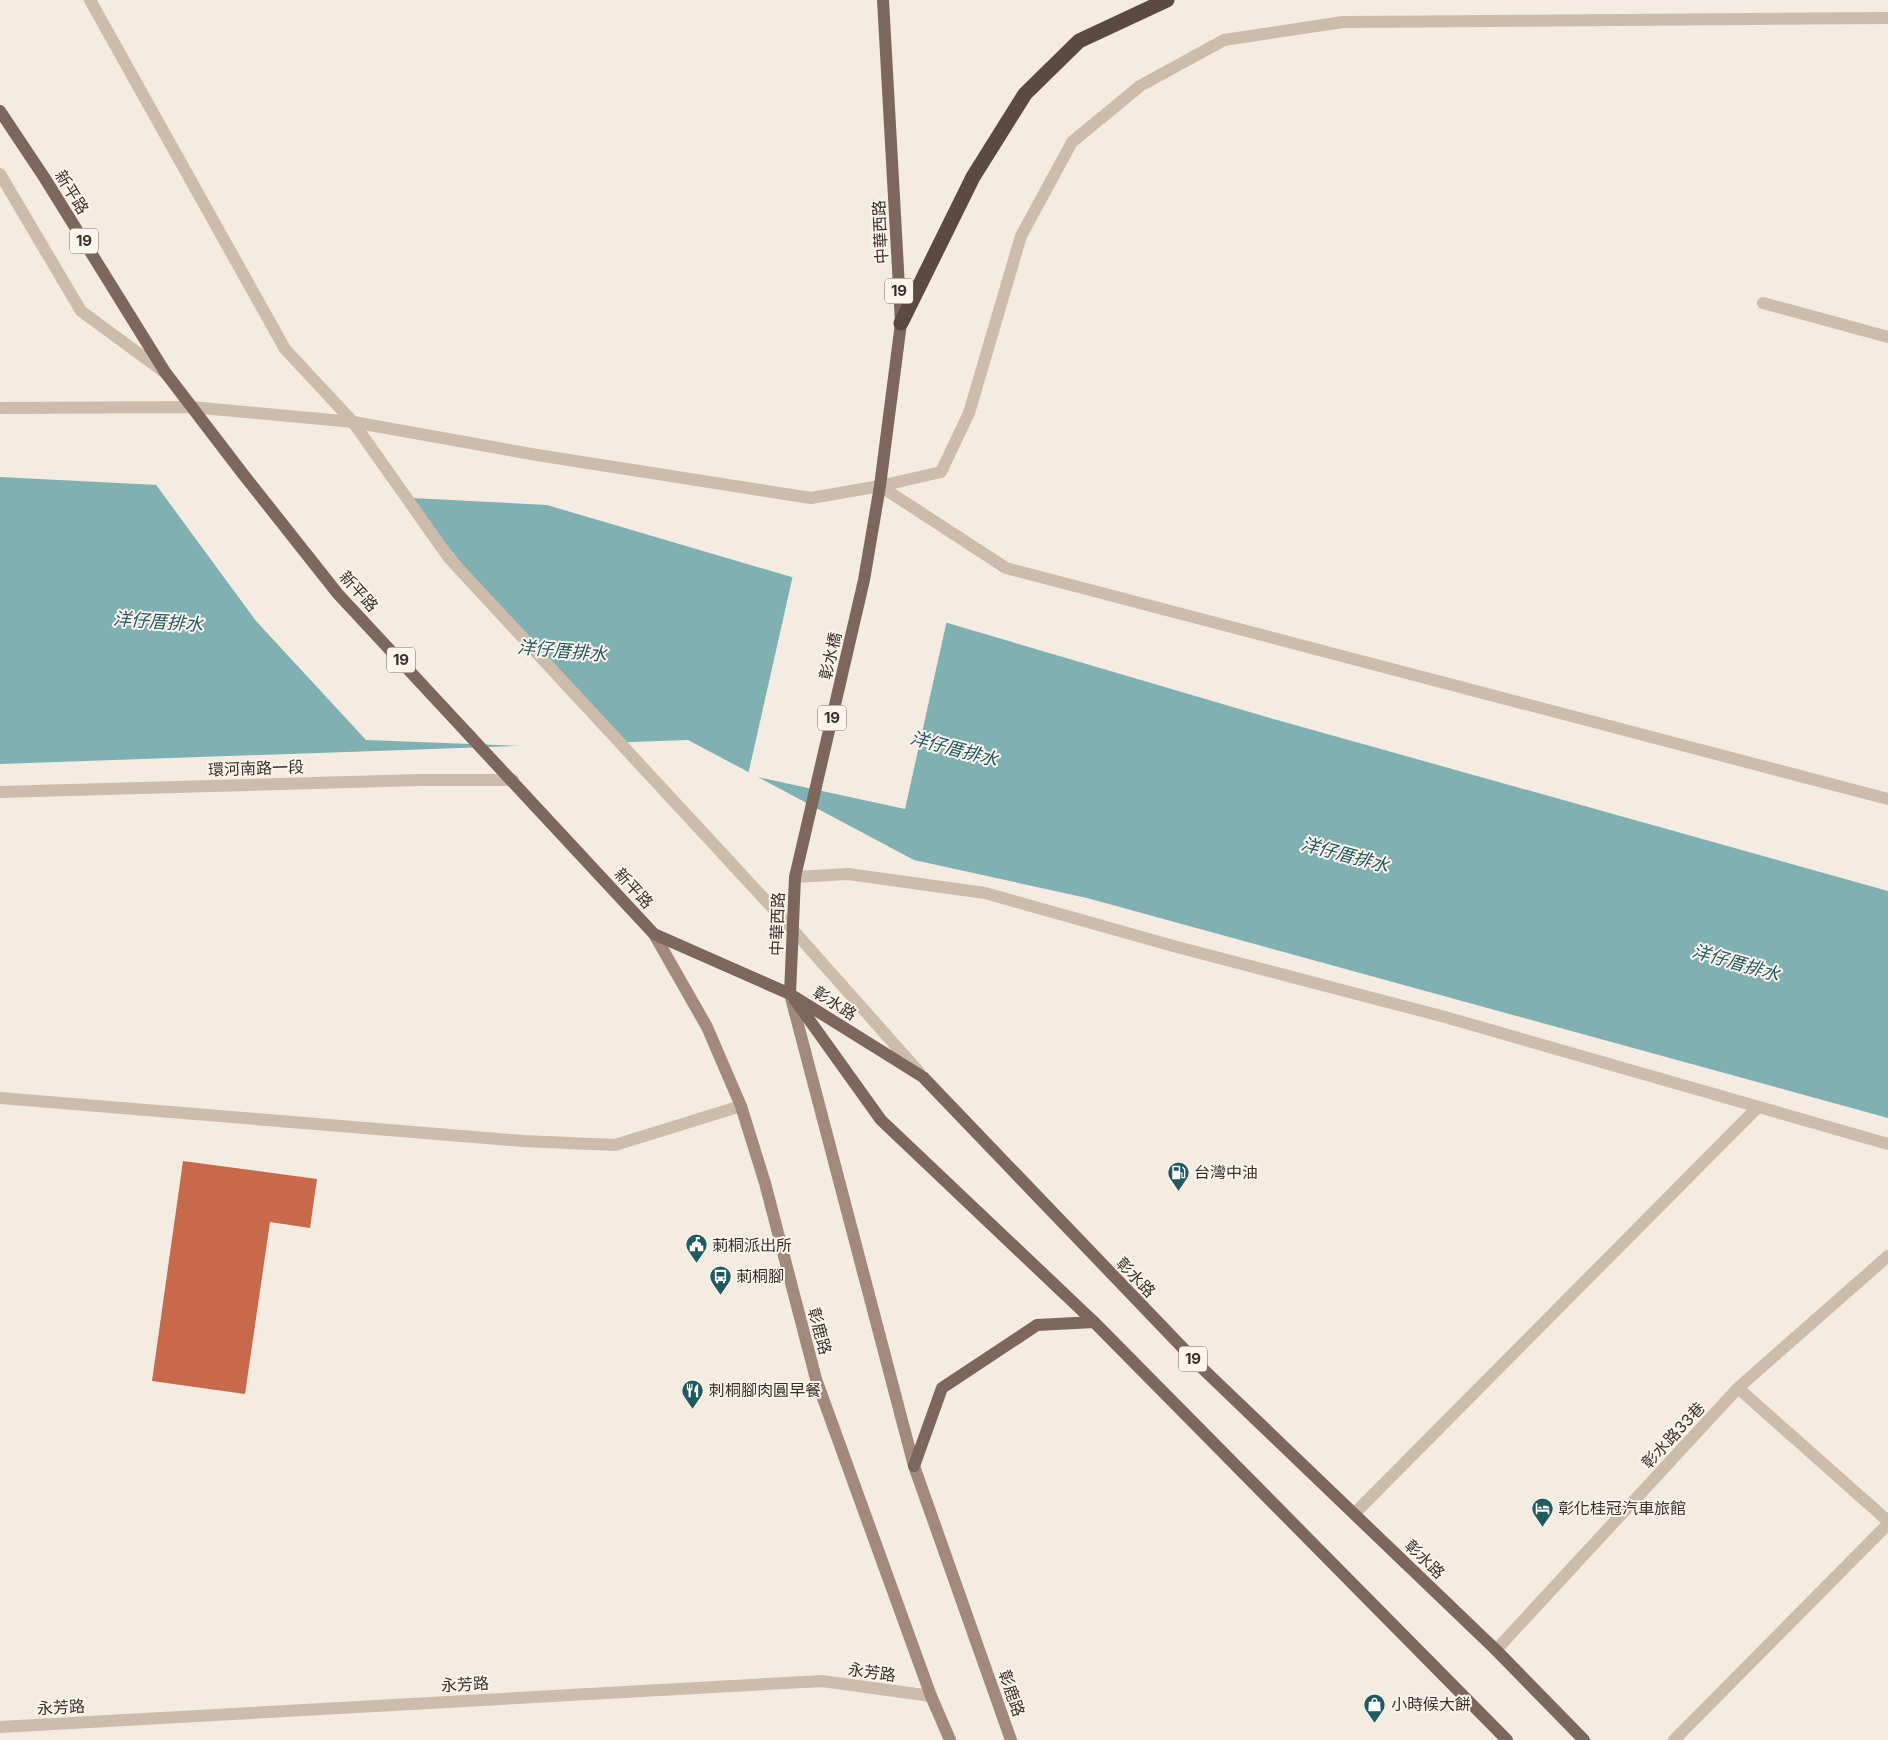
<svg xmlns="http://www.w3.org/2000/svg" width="1888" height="1740" font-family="Inter,'Noto Sans TC',sans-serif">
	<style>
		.water { fill: #7fb0b2 }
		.pier { fill: #f4ebe1 }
		.building { fill: #c8694b }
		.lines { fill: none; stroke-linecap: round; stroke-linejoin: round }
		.service { stroke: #cdbbac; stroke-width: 12 }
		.minor { stroke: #cdbbac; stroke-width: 12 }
		.tertiary { stroke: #cdbbac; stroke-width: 12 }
		.secondary { stroke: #a18a7d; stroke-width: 12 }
		.primary { stroke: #7d675c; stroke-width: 12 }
		.motorway { stroke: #5c4a42; stroke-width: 15 }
		.labels { text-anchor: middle; stroke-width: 4; stroke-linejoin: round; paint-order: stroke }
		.shield { fill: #fbf5ee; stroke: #756b66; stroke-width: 1 }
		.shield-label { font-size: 15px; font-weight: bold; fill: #3b302b }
		.street-label { font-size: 16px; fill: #3b302b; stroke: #fbf5ee }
		.poi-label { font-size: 16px; fill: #3b302b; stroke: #fbf5ee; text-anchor: start }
		.water-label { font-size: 18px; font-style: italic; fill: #1f5a5e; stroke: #fbf5ee }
	</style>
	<rect width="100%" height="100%" fill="#f4ebe1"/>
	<polygon class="water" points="0,477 547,505 1270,718 1888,891 1888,1118 1087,898 914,860 688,740 0,764"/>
	<g class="pier">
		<polygon points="154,482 407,495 523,641 624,744 546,747 366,740 256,621"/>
		<polygon points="793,575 947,620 905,809 748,775"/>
	</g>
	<polygon class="building" points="183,1161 317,1179 310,1228 270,1222 245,1394 152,1381"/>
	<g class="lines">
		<g class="service">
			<polyline points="90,0 285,349 353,422 449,558 793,930 919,1072"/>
			<polyline points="1763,303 1888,337"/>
			<polyline points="795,877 848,874 985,893 1177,947 1445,1017 1888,1144"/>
			<polyline points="0,1098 523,1141 615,1145 741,1106"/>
			<polyline points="1738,1388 1888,1521"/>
			<polyline points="1355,1513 1757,1108"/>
			<polyline points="1496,1650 1738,1388 1888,1256"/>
			<polyline points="0,1727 822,1681 931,1696"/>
			<polyline points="1674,1740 1888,1524"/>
		</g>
		<g class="minor">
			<polyline points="0,174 81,311 164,372"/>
			<polyline points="880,486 941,472 969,413 1021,236 1072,142 1140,86 1224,40 1343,22 1888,18"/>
			<polyline points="880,486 1006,568 1888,799"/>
			<polyline points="0,792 420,780 513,780"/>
		</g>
		<polyline class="tertiary" points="0,408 191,407 353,422 537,455 811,498 880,486"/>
		<g class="secondary">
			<polyline points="654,934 707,1027 741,1106 765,1183 816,1379 931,1696 950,1740"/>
			<polyline points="790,994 914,1466 1011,1740"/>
		</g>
		<g class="primary">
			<polyline points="0,111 44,177 165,372 243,474 338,594 654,934 790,994 923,1077 1203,1369 1496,1650 1584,1740"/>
			<polyline points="790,994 795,877 864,580 880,486 901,323 883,0"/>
			<polyline points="795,1000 881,1120 1094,1322 1507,1740"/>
			<polyline points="914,1466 942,1388 1037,1325 1094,1322"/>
		</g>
		<polyline class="motorway" points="901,323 973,177 1025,94 1079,41 1167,0"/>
	</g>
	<defs>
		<symbol id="fuel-pin" viewBox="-11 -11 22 30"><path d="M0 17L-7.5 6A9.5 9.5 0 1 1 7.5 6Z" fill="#1f5a5e" stroke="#fbf5ee"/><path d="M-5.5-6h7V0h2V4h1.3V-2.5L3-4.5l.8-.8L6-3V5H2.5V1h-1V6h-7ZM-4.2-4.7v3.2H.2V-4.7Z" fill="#fff"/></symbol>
		<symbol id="civic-pin" viewBox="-11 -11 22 30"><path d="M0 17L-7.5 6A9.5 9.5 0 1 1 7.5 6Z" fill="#1f5a5e" stroke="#fbf5ee"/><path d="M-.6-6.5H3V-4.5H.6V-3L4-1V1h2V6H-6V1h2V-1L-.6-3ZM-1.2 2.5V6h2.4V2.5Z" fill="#fff"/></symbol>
		<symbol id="bus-pin" viewBox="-11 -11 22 30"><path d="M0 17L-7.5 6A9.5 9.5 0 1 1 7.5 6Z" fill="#1f5a5e" stroke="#fbf5ee"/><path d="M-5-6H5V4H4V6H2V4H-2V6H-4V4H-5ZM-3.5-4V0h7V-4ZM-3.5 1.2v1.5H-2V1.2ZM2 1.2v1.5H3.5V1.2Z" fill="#fff"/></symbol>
		<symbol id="restaurant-pin" viewBox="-11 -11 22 30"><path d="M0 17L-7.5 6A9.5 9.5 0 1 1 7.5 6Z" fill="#1f5a5e" stroke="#fbf5ee"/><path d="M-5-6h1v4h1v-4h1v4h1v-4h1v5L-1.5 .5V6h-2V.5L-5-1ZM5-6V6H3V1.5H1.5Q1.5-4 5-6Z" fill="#fff"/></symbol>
		<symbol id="hotel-pin" viewBox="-11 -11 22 30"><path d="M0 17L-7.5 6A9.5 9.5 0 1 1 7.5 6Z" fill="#1f5a5e" stroke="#fbf5ee"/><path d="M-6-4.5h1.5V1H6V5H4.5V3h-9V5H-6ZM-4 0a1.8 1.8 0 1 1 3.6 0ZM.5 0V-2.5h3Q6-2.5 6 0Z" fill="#fff"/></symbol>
		<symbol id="shop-pin" viewBox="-11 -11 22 30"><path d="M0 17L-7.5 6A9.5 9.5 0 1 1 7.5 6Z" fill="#1f5a5e" stroke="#fbf5ee"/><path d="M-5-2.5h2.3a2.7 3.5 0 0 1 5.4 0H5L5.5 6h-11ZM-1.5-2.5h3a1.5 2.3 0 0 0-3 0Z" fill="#fff"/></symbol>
	</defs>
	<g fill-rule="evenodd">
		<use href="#fuel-pin" x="1166" y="1160" width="25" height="34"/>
		<use href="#civic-pin" x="684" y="1232" width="25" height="34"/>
		<use href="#bus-pin" x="708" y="1264" width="25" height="34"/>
		<use href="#restaurant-pin" x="680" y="1378" width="25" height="34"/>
		<use href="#hotel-pin" x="1530" y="1496" width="25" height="34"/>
		<use href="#shop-pin" x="1362" y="1692" width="25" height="34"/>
	</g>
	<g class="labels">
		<g class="shield">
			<rect x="70" y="228.5" width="28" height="25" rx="4"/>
			<rect x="885" y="278.5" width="28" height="25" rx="4"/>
			<rect x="387" y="647.5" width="28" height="25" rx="4"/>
			<rect x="818" y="705.5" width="28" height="25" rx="4"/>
			<rect x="1179" y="1346.5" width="28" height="25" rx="4"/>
		</g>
		<g class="shield-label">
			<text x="84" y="246">19</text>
			<text x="899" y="296">19</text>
			<text x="401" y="665">19</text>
			<text x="832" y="723">19</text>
			<text x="1193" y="1364">19</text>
		</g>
		<g class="street-label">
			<text transform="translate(72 192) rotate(58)" y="6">新平路</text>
			<text transform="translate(880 232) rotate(-93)" y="6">中華西路</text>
			<text transform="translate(359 591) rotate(48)" y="6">新平路</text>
			<text transform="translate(830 656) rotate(-77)" y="6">彰水橋</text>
			<text transform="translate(256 768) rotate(-2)" y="6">環河南路一段</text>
			<text transform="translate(634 888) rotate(47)" y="6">新平路</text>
			<text transform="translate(777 924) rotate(-88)" y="6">中華西路</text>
			<text transform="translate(835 1003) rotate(32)" y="6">彰水路</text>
			<text transform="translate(1136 1277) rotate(46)" y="6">彰水路</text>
			<text transform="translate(820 1331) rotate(75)" y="6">彰鹿路</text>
			<text transform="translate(1673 1435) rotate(-47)" y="6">彰水路33巷</text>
			<text transform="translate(1425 1559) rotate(44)" y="6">彰水路</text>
			<text transform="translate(872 1672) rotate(8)" y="6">永芳路</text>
			<text transform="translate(465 1684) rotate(-3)" y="6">永芳路</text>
			<text transform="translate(1012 1693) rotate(71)" y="6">彰鹿路</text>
			<text transform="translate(61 1707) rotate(-3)" y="6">永芳路</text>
		</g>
		<g class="poi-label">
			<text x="1194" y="1178">台灣中油</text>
			<text x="712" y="1251">莿桐派出所</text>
			<text x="736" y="1282">莿桐腳</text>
			<text x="709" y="1396">刺桐腳肉圓早餐</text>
			<text x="1558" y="1514">彰化桂冠汽車旅館</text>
			<text x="1391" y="1710">小時候大餅</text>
		</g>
		<g class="water-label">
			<text transform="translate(158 622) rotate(4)" y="6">洋仔厝排水</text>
			<text transform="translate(562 651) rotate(5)" y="6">洋仔厝排水</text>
			<text transform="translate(954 749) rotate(15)" y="6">洋仔厝排水</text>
			<text transform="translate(1345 855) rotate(15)" y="6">洋仔厝排水</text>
			<text transform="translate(1736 963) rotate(16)" y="6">洋仔厝排水</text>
		</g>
	</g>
</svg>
